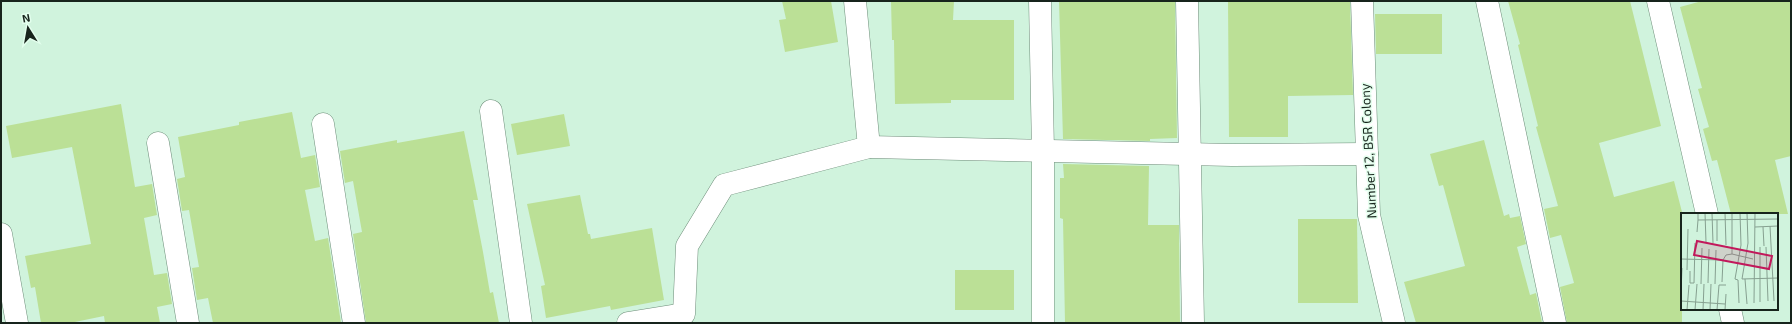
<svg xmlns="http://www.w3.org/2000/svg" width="1792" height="324" font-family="'Exo 2',sans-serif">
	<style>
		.building { fill: #bbe096 }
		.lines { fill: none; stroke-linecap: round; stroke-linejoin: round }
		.street-casing { stroke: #6d8d79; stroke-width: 23 }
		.street { stroke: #fff; stroke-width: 22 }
		.labels { text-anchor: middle; stroke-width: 3; stroke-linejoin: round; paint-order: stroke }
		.street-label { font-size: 13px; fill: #17241c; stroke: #e3feed }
		.inset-road { fill: none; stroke: #86a090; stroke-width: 1 }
		.view { fill: #c2185b; fill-opacity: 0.15; stroke: #c2185b; stroke-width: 2 }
		.inset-edge { fill: none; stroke: #17241c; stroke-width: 2 }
	</style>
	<rect width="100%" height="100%" fill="#d0f3dd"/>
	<g class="building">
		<polygon points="782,1 831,1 838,42 785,52 779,20 786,19"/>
		<polygon points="891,1 954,1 953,20 1014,20 1014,100 951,100 951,103 895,104 894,40 892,40"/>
		<polygon points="1059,1 1175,1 1177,138 1150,139 1150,141 1063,139"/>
		<polygon points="1228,1 1350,1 1353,95 1288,96 1288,137 1229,137"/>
		<polygon points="1508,1 1630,1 1661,126 1599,143 1614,197 1674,181 1682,212 1682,323 1567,323 1560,287 1574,283 1561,235 1550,238 1544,209 1558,206 1536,127 1538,126 1518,45 1520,44"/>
		<polygon points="1702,1 1791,1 1791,156 1775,160 1788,214 1731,214 1717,160 1712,161 1703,129 1709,127 1698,89 1702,88 1680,7"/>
		<polygon points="1375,14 1442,14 1442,54 1376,54"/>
		<polygon points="121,104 135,187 152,184 157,215 144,218 154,275 167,273 172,304 157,307 160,323 105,323 104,316 70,323 41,323 35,287 31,288 25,256 91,244 72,147 12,158 6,126"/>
		<polygon points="292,112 301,158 315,155 320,187 305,190 315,241 328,238 341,323 213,323 208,298 197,300 192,268 199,267 189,210 182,211 177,179 185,177 178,137 239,125 239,122"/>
		<polygon points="564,114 570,146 517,155 511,124"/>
		<polygon points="464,131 478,200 473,200 483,252 490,293 493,292 499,323 366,323 353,234 362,232 353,181 345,183 340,151 397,140 397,143"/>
		<polygon points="1484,140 1504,216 1509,214 1510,218 1520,216 1526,244 1517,247 1530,295 1536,293 1542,323 1416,323 1404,282 1465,266 1443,185 1439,186 1430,154"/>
		<polygon points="1063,164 1149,166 1148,225 1179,225 1180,323 1065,323 1063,219 1060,218 1060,178 1064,178"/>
		<polygon points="580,195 588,234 590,234 591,239 652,228 664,300 611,310 610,306 546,318 541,286 545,285 527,204"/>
		<polygon points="1298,219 1357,219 1358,303 1298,303"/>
		<rect x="955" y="270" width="59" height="40"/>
	</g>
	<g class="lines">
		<defs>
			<g id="street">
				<polyline points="855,1 869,147 1232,155 1367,154"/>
				<polyline points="1040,1 1043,151 1043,323"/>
				<polyline points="1187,1 1193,323"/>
				<polyline points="1362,1 1369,215 1394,323"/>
				<polyline points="1487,1 1555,323"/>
				<polyline points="1658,1 1707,214"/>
				<polyline points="491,111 521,323"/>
				<polyline points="323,124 354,323"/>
				<polyline points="158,143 188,323"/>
				<polyline points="1,234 17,323"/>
				<polyline points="1730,309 1733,323"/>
				<polyline points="628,323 684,314 687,246 724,185 869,147"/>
			</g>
		</defs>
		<use href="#street" class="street-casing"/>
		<use href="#street" class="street"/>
	</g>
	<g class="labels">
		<g class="street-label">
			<text transform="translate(1368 151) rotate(-93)" y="5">Number 12, BSR Colony</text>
		</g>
	</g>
	<g transform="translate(1681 213)">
		<rect width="97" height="97" fill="#d0f3dd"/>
		<path class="inset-road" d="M17,0V7L97,6M24,0L25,29M31,0L32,30M44,0L45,32M51,0V41L72,46M66,0L67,30L61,66L97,65M36,7V28M89,13L93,88M74,14L97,13M82,14L83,33M16,19L17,7M0,20V7M79,34V89M85,34L87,88M0,46L42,47L45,42L51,41M6,57L7,16M9,58V70H13L14,30M64,66L66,91M41,69L42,47M27,70L28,36M20,71L21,35M34,71L35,37M0,79L1,55M0,88L44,91M58,90L57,67L54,66L60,32L59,0M73,90L74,0M6,97L8,72M14,97L16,71M22,97L23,71M29,97L30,71M36,97L38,72H45M44,97L45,81"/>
		<path class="view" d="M16,28L91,43L88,56L13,42Z"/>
		<rect width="97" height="97" class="inset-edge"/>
	</g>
	<rect width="1792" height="324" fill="none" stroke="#17241c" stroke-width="4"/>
	<g transform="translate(28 28) rotate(349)" stroke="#e3feed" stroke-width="3" paint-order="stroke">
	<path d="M0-3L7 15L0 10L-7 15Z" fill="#17241c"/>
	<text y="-6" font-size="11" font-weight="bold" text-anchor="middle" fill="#17241c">N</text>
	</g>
</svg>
